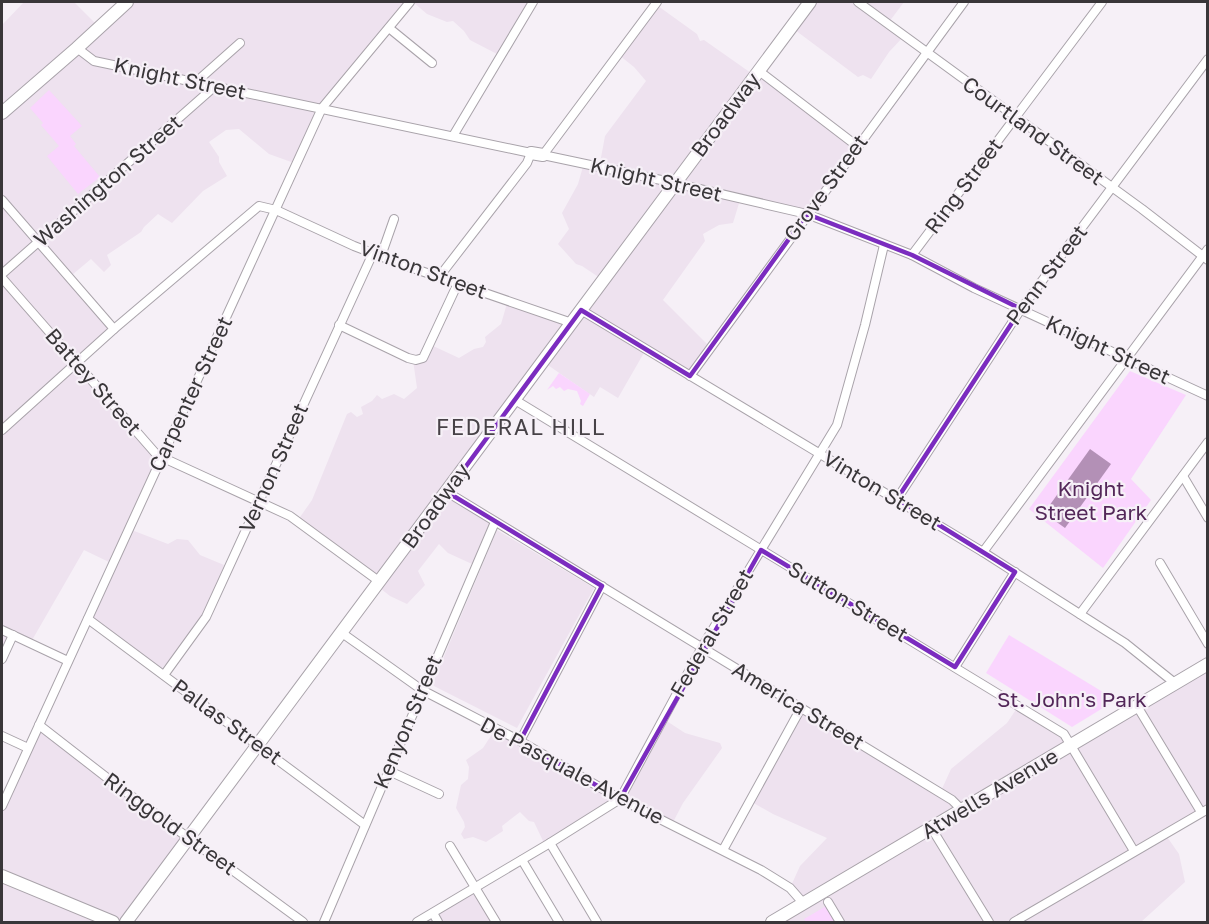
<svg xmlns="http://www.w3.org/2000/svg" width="1209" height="924" font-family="'Golos Text',sans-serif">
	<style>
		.built { fill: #eee2ef }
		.green { fill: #fad5fe }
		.water { fill: #b390b6 }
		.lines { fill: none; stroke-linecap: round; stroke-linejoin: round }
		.street-casing { stroke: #a9a3aa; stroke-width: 10 }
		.secondary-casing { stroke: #a9a3aa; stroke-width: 14 }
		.street { stroke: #fff; stroke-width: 8 }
		.secondary { stroke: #fff; stroke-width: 12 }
		.marked { fill: none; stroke: #7b2cbf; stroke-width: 4.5; stroke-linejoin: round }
		.labels { text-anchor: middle; stroke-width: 4.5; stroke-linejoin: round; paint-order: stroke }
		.street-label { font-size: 21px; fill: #393639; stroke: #f6f0f7 }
		.park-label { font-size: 21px; fill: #532759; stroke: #f6f0f7 }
		.neighbourhood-label { font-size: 22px; letter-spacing: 1.5px; fill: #474247; stroke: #f6f0f7 }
	</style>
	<rect width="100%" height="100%" fill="#f6f0f7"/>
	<g class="built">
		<polygon points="24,2 74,2 95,23 122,2 407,2 326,100 294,163 269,154 239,129 226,130 209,142 219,157 219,162 227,176 203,191 172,223 158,214 144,227 141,232 107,255 111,265 104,272 91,259 72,275 113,326 77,358 162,456 129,529 168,544 177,539 188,540 200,555 224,565 205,618 158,673 88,621 111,563 84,550 31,642 16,637 6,646 2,643 2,25"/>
		<polygon points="413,2 529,2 497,54 470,40 464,31 453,21 447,22 427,14"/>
		<polygon points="808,2 904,2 889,22 903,37 889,52 871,79 863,75 858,77 791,27"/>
		<polygon points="658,6 697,34 700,41 704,40 751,73 757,71 856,146 806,212 740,200 733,223 719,225 703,234 705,241 663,300 708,345 688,374 645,351 618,398 600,387 594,397 542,361 447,486 492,523 474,562 472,564 448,553 439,544 418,571 425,585 407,604 390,596 376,585 376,579 298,520 312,500 347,414 351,412 357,417 363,414 361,407 372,401 377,395 382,399 394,394 404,399 417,388 413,360 431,345 459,358 474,349 483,347 486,342 485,337 501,324 508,300 512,299 571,318 600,278 582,266 576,264 558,244 569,229 562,213 578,184 584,163 600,163 605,136 646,81 634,67 619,55"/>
		<polygon points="497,530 594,588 517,728 432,685"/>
		<polygon points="1207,662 1207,807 1165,834 1179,854 1185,882 1141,922 765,922 803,900 790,888 800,866 827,838 773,814 750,801 802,709 941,791 951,769 1007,723 1019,705 1070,740"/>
		<polygon points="662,718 685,733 720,743 722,748 683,803 672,824 620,799"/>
		<polygon points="35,726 186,837 124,922 2,922 2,801"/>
		<polygon points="494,731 615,799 544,843 534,822 529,821 520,812 502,826 503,831 486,842 473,837 464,839 461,834 465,827 464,822 456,808 461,785 468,779 469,767 466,760 483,748"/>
		<polygon points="472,888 495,922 413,922 424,916"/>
	</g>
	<g class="green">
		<polygon points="49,90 82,126 70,136 76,144 74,146 100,177 78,194 47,156 59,146 41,125 43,123 30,108"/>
		<polygon points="1130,371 1186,395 1131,479 1151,500 1103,568 1029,509"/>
		<polygon points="559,373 590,394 583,406 580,404 581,401 577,391 568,389 564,391 560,387 556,389 553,386 547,390"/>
		<polygon points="1009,635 1116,700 1072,727 986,673"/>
		<polygon points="828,905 839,922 806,922 804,919"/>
	</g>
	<polygon class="water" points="1090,449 1111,464 1065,528 1044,513"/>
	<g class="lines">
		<defs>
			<g id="street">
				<polyline points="657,2 543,155 661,180 807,214 912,255 974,288 1208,396"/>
				<polyline points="858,2 1142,209 1208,260"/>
				<polyline points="389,28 432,63"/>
				<polyline points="77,48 94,61 531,153 527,163 439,277"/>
				<polyline points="759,71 857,146"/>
				<polyline points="195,83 240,43"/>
				<polyline points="453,136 533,2"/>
				<polyline points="2,200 114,329"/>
				<polyline points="912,255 1102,2"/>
				<polyline points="381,256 394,219"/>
				<polyline points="2,274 214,87"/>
				<polyline points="2,278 157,455 290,516 380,582"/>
				<polyline points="581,310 983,552 1125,643 1176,684"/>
				<polyline points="339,325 408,358 416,360 423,358 458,283"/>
				<polyline points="690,376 964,2"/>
				<polyline points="515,400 1064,734 1134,851"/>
				<polyline points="2,430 114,329 259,206 276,210 354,246 398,263 572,323"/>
				<polyline points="1183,476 1208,518"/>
				<polyline points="447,492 952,800 963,811"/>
				<polyline points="897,499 1021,309 1208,59"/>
				<polyline points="983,552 1208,249"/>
				<polyline points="1160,563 1208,644"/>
				<polyline points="1080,614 1208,442"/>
				<polyline points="88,619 365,825"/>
				<polyline points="2,630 68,661"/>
				<polyline points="342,633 422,690 520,741 620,799 761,870 790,888 804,904"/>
				<polyline points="2,659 13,635"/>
				<polyline points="955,667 1015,572"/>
				<polyline points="164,675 206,617 373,253"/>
				<polyline points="1137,706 1201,812"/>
				<polyline points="39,725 115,784 303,922"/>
				<polyline points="2,736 28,748"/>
				<polyline points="520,741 602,586"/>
				<polyline points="387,770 439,794"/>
				<polyline points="2,806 322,108 410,2"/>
				<polyline points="932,829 989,922"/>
				<polyline points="550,843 597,922"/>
				<polyline points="450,846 496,922"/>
				<polyline points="723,850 801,708"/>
				<polyline points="522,860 559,922"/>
				<polyline points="828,902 840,922"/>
				<polyline points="433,913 438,922"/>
				<polyline points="324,922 495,522"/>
				<polyline points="417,922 550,843 620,799 702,647 837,425 865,325 884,245"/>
				<polyline points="1014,922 1208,809"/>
			</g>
			<g id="secondary">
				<polyline points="2,113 77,48 127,2"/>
				<polyline points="531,153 543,155"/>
				<polyline points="2,876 113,922"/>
				<polyline points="126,922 810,2"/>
				<polyline points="772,922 1208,664"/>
			</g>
		</defs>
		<use href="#street" class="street-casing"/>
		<use href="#secondary" class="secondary-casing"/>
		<use href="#street" class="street"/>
		<use href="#secondary" class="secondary"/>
	</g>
	<path class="marked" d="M807,214L912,255L1021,309L897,499L1015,572L955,667L761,550L620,799L520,741L602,586L447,492L581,310L690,376Z"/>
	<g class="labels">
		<g class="street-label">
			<text transform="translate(180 79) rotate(12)" y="7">Knight Street</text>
			<text transform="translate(726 115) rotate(-53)" y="7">Broadway</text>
			<text transform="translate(1033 131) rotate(36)" y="7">Courtland Street</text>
			<text transform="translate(656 180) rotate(13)" y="7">Knight Street</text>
			<text transform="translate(108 181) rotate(-41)" y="7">Washington Street</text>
			<text transform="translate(964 186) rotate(-53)" y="7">Ring Street</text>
			<text transform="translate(826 188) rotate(-54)" y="7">Grove Street</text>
			<text transform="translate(423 270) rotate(20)" y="7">Vinton Street</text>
			<text transform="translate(1047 275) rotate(-53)" y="7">Penn Street</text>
			<text transform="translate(1108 350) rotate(25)" y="7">Knight Street</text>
			<text transform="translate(93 382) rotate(49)" y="7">Battey Street</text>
			<text transform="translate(191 394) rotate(-65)" y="7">Carpenter Street</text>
			<text transform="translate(274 468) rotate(-66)" y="7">Vernon Street</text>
			<text transform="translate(882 491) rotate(31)" y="7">Vinton Street</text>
			<text transform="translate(436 506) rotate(-54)" y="7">Broadway</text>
			<text transform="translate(848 602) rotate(31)" y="7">Sutton Street</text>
			<text transform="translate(712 633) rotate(-60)" y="7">Federal Street</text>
			<text transform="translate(798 706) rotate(31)" y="7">America Street</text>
			<text transform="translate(227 722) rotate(36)" y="7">Pallas Street</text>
			<text transform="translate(408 722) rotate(-67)" y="7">Kenyon Street</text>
			<text transform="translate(572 771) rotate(28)" y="7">De Pasquale Avenue</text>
			<text transform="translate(990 794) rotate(-31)" y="7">Atwells Avenue</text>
			<text transform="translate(170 824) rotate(36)" y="7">Ringgold Street</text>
		</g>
		<g class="park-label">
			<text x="1091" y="496">Knight<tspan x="1091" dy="24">Street Park</tspan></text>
			<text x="1072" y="707">St. John's Park</text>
		</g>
		<g class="neighbourhood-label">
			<text x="521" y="435">FEDERAL HILL</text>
		</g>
	</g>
	<rect width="1209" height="924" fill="none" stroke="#393639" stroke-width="6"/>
</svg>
